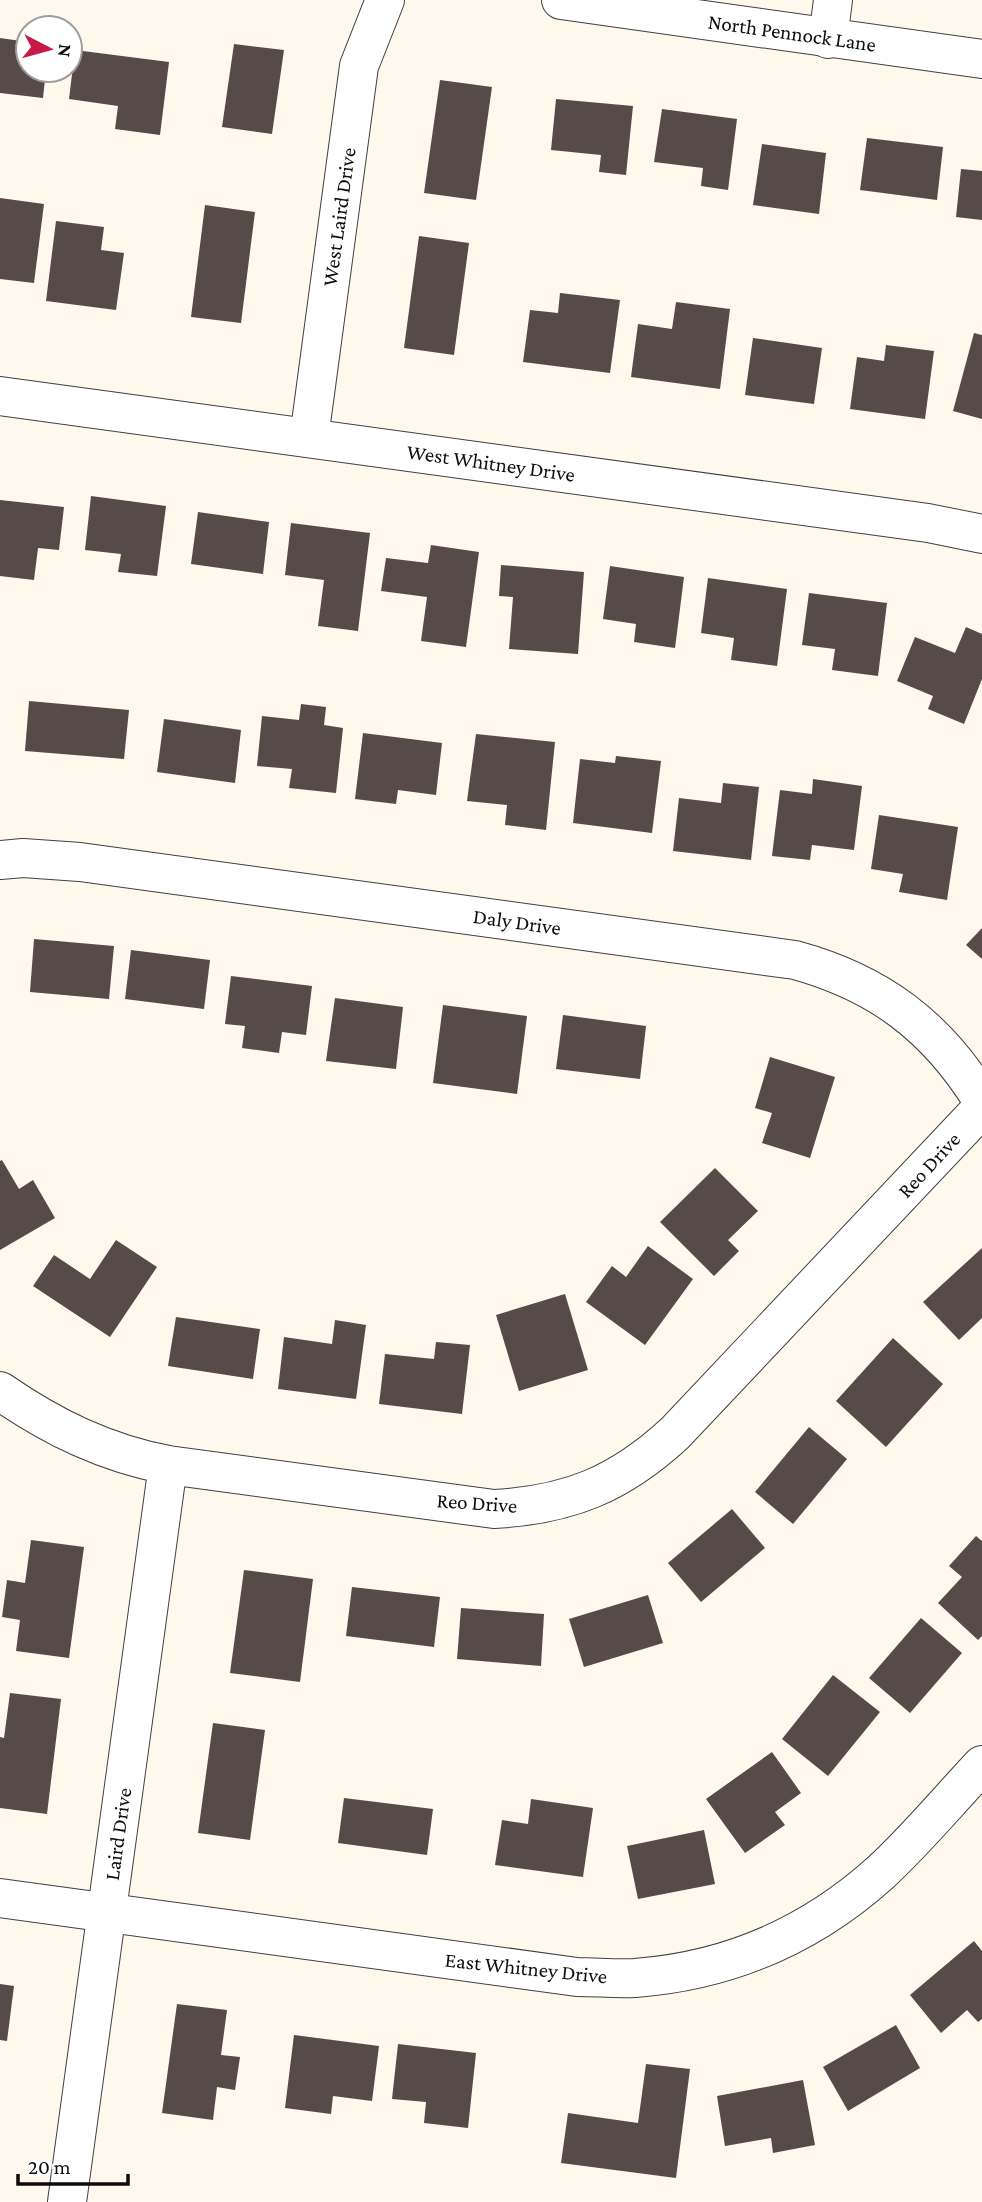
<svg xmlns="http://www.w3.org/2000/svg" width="982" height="2202" font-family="'Crimson Pro',serif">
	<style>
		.building { fill: #564b48 }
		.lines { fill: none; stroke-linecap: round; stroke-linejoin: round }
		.minor-casing { stroke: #404040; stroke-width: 40 }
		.minor { stroke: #fff; stroke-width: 38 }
		.labels { text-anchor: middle; stroke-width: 7; stroke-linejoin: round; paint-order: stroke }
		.street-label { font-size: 21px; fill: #0d0d0d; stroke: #fff }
	</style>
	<rect width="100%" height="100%" fill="#fff8ed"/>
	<g class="building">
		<polygon points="0,38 28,42 28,70 46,70 43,98 0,93"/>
		<polygon points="234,44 284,50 272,134 222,127"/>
		<polygon points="75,50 169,62 160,135 115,129 118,106 69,99"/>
		<polygon points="440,80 492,87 476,200 424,193"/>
		<polygon points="556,99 633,106 626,175 599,172 601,155 551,150"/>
		<polygon points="662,109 737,119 728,190 701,186 703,168 654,162"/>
		<polygon points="867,138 943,147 937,200 860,190"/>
		<polygon points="762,144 826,153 819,214 753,205"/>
		<polygon points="961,169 982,171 982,220 956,217"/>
		<polygon points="0,198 44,204 34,283 0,279"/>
		<polygon points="205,205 255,212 241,323 191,317"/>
		<polygon points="56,221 104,227 101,250 124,253 116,310 46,301"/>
		<polygon points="419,236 469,243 454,355 404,348"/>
		<polygon points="560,293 620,300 610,373 523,362 530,310 558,313"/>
		<polygon points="676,302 730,309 720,389 631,377 638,324 672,329"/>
		<polygon points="974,333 982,335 982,419 953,411"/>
		<polygon points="753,338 822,348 814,404 745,395"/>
		<polygon points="886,345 934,351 925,419 850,409 857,357 884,361"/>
		<polygon points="91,496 166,506 157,576 118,572 121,554 85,550"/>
		<polygon points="0,500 64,507 59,550 38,548 34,580 0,576"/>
		<polygon points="198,512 269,522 263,574 191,564"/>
		<polygon points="291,523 370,533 358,631 318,626 324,580 285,575"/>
		<polygon points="431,545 479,552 466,647 421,641 427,597 381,591 386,558 428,563"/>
		<polygon points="501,565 584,572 578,654 509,649 513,597 499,596"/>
		<polygon points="610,566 684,577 675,648 634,642 636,624 603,619"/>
		<polygon points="708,578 787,589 777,666 731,660 734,638 701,633"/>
		<polygon points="809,593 887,603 878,676 832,670 835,649 802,645"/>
		<polygon points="966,627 982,634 982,679 964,724 928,709 933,696 897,681 915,637 955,653"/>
		<polygon points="29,701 129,710 124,759 25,751"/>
		<polygon points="301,704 326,707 324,725 343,728 336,793 289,788 292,769 257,766 262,716 299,720"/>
		<polygon points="164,719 241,730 235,783 157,772"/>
		<polygon points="363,733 442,743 436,795 398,790 396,804 355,799"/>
		<polygon points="476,734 555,742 546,830 505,825 507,805 467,801"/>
		<polygon points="616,756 661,761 652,833 573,823 580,759 615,763"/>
		<polygon points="813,779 862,786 854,850 812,845 810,860 772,856 780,790 812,794"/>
		<polygon points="723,783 759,787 751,860 673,851 679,798 721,803"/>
		<polygon points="879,815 958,827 947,900 899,892 903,874 871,869"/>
		<polygon points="982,928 982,959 966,945"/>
		<polygon points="34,939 114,946 109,999 30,992"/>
		<polygon points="131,950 210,960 204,1009 125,999"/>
		<polygon points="231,976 312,986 306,1035 282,1032 279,1053 242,1048 245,1026 225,1024"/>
		<polygon points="335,998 403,1007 396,1069 326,1061"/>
		<polygon points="443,1005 527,1016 517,1094 433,1083"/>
		<polygon points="563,1015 646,1026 640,1079 556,1069"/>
		<polygon points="770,1057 835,1077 810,1158 762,1143 772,1113 755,1108"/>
		<polygon points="2,1160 19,1189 33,1180 55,1218 0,1250 0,1161"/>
		<polygon points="715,1168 758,1211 728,1240 739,1251 714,1276 660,1222"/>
		<polygon points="116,1240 157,1267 110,1337 33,1286 54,1255 90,1279"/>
		<polygon points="648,1246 693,1279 645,1345 586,1302 612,1266 626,1277"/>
		<polygon points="982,1248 982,1318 959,1340 923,1302"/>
		<polygon points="565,1294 588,1370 519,1391 496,1315"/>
		<polygon points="176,1317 260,1329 253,1379 168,1366"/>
		<polygon points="335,1320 366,1325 356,1399 278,1389 284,1337 332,1344"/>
		<polygon points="893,1338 943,1384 886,1447 836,1401"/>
		<polygon points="436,1342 470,1345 462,1414 379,1404 385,1354 434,1359"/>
		<polygon points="809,1427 847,1459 793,1524 755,1492"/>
		<polygon points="732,1509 765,1548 701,1602 668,1563"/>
		<polygon points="976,1536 982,1541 982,1636 978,1640 938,1603 962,1577 949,1566"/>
		<polygon points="31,1540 84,1547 69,1658 16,1651 20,1620 2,1617 7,1580 25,1583"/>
		<polygon points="244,1570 313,1579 300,1682 230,1673"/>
		<polygon points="352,1587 440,1597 434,1647 346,1636"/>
		<polygon points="648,1595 663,1643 584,1667 569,1619"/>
		<polygon points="461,1608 544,1614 541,1666 457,1659"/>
		<polygon points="921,1618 962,1653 910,1713 869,1678"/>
		<polygon points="833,1675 880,1712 828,1776 782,1739"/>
		<polygon points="10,1693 61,1699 47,1814 0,1808 0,1737 4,1738"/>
		<polygon points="213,1723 265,1730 250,1840 198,1833"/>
		<polygon points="772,1752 801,1793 775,1812 785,1825 745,1853 706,1799"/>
		<polygon points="344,1798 433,1809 427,1855 338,1843"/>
		<polygon points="531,1799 593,1808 583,1877 495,1865 502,1820 528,1824"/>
		<polygon points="704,1830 715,1884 638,1899 627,1846"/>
		<polygon points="974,1941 982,1951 982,2019 978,2022 967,2010 941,2033 910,1995"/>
		<polygon points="0,1984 14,1986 7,2041 0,2040"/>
		<polygon points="177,2004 227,2010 221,2055 240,2057 235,2090 217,2087 213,2120 162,2113"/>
		<polygon points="896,2025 920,2068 848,2111 823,2067"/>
		<polygon points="294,2035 379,2046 372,2101 333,2096 331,2114 285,2108"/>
		<polygon points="398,2044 476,2053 468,2128 424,2123 426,2102 392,2099"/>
		<polygon points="646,2064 690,2069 676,2178 561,2163 568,2113 638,2123"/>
		<polygon points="803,2080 815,2145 773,2153 771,2138 725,2146 717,2096"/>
	</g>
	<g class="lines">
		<defs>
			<g id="minor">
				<polyline points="561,0 982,59"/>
				<polyline points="828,39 833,0"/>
				<polyline points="0,396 928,523 982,534"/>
				<polyline points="309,438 359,66 385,0"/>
				<path d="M0,860L23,858L80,862L795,960C879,983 936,1026 982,1100"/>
				<path d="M0,1391C52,1427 105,1453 168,1465L494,1509C569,1505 620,1484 675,1433L982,1108"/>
				<path d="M0,1898L577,1977C596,1977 616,1979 635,1978C728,1971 811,1935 880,1873C916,1840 948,1801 982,1765"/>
				<polyline points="67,2202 168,1465"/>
			</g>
		</defs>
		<use href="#minor" class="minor-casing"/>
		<use href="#minor" class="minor"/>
	</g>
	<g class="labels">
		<g class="street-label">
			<text transform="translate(792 33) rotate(8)" y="7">North Pennock Lane</text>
			<text transform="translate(339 217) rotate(-82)" y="7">West Laird Drive</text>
			<text transform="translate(491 463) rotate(8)" y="7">West Whitney Drive</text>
			<text transform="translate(517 922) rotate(8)" y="7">Daly Drive</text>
			<text transform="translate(929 1165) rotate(-47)" y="7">Reo Drive</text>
			<text transform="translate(477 1503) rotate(4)" y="7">Reo Drive</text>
			<text transform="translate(118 1834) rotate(-82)" y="7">Laird Drive</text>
			<text transform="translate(526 1968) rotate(6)" y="7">East Whitney Drive</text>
		</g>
	</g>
	<g transform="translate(49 49) rotate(96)"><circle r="33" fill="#ffffff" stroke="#9e9e9e" stroke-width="2"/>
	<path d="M0-5L12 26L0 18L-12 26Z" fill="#c71a47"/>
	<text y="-10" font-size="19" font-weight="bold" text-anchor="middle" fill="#0d0d0d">N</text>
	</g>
	<path d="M18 2174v10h110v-10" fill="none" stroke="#0d0d0d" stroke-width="3.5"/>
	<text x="28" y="2174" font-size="21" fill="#0d0d0d" stroke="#ffffff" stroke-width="5" paint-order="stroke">20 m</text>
</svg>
